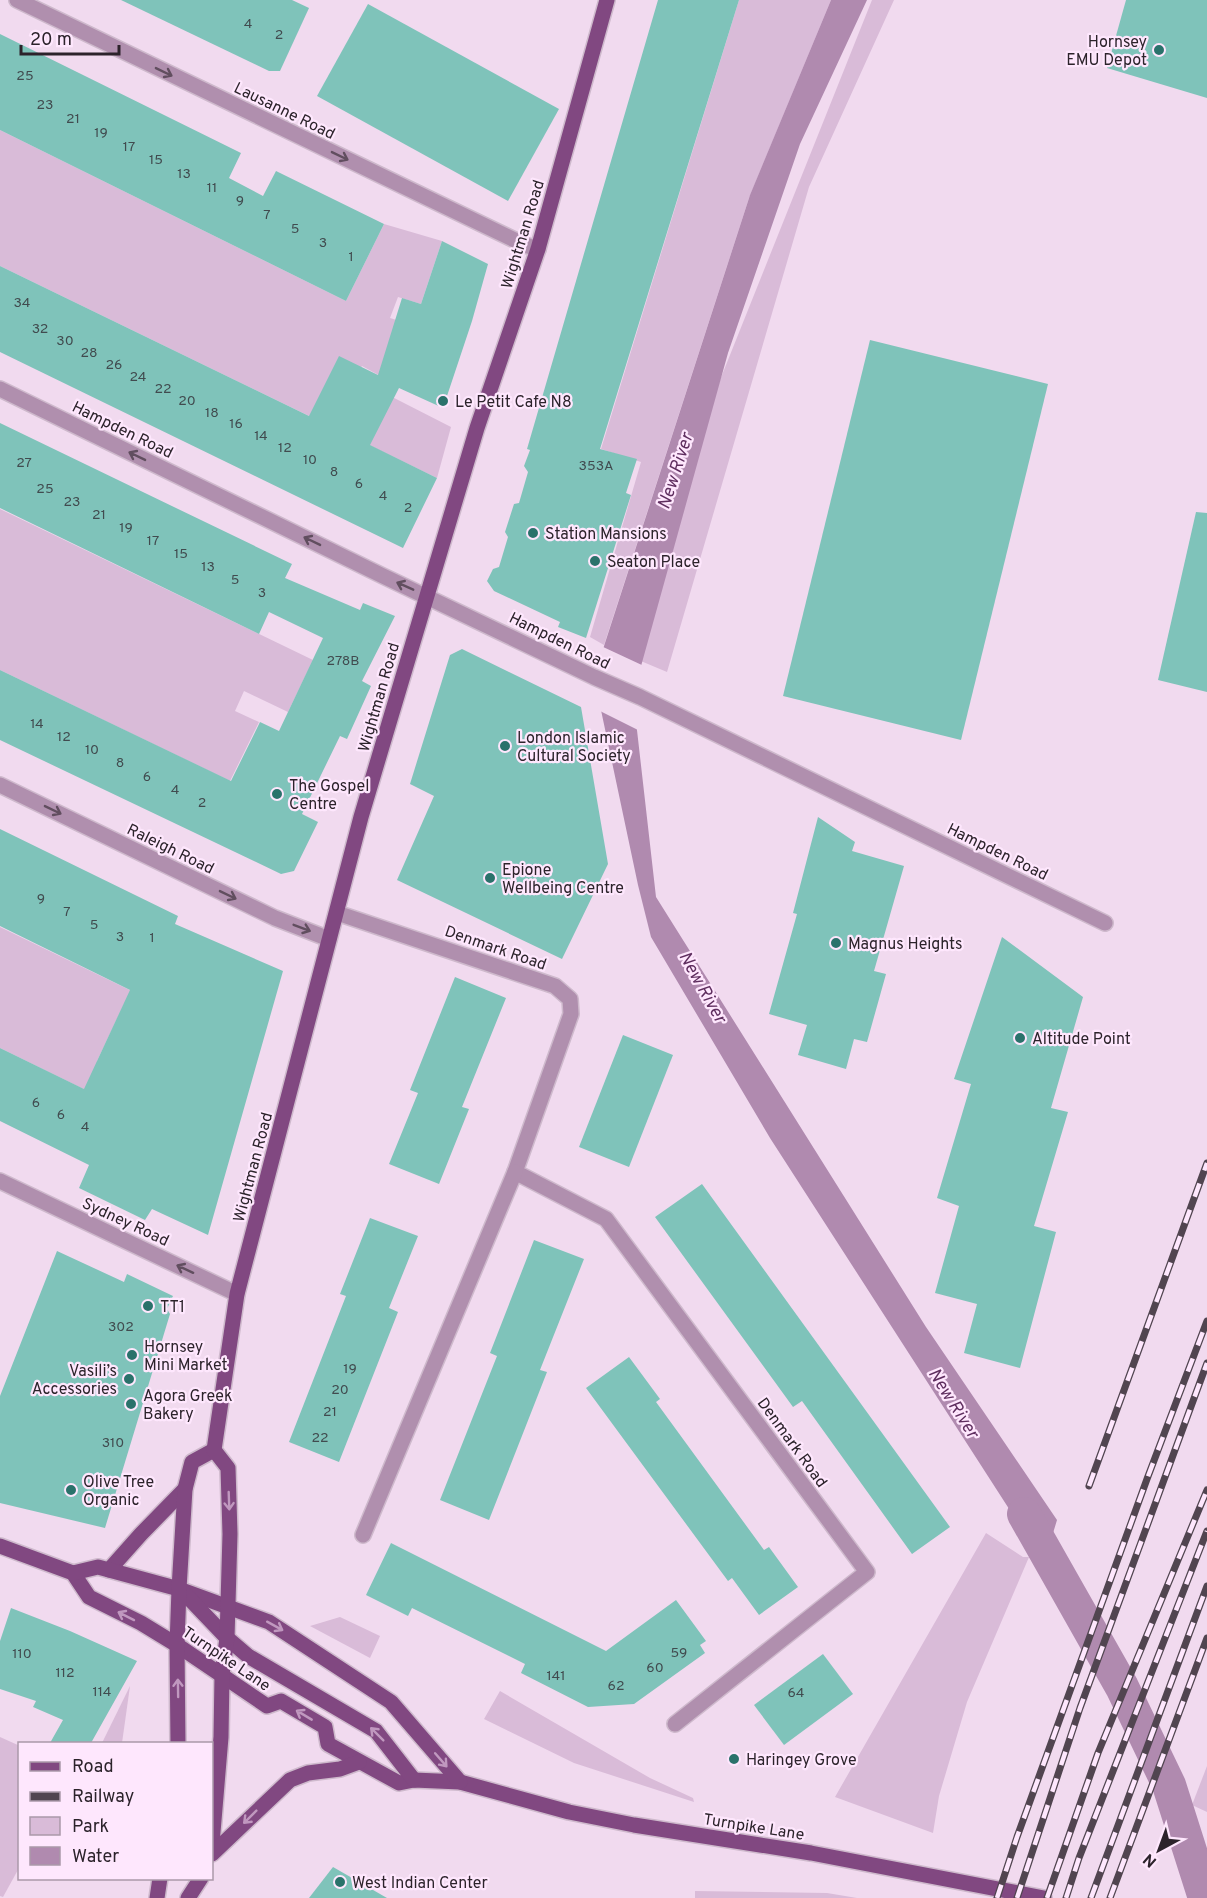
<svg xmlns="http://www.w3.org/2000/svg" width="1207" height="1898" font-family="Overpass,sans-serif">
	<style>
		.green { fill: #d9bbd8 }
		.water { fill: #b08aaf }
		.pier { fill: #f1daef }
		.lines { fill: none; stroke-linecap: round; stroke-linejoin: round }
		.canal { stroke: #b08aaf; stroke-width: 34 }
		.building { fill: #7fc3ba }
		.minor-casing { stroke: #ceb9cc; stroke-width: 18 }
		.major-casing { stroke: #ceb9cc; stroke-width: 18 }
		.minor { stroke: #b08fae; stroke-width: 15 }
		.major { stroke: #814881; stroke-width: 15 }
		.rail-casing { stroke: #514550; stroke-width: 7 }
		.rail { stroke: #fee7fd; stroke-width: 4.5; stroke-dasharray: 14; stroke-linecap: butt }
		.oneway { stroke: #614e5f }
		.oneway2 { stroke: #c098bf }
		.poi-dot { fill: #2a726b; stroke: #fee7fd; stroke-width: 2 }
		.labels { text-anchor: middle; stroke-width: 4.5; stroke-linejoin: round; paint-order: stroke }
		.number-label { font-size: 14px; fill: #414b4f }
		.poi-label { font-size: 16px; fill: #2c232b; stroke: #fee7fd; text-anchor: start }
		.street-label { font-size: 16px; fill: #2c232b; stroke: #fee7fd }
		.water-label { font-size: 18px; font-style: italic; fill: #5f2e5f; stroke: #fee7fd }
	</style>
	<rect width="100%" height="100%" fill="#f1daef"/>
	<g class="green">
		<polygon points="739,0 831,0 749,198 604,645 590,637 641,462 601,449"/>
		<polygon points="872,0 894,0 809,187 667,672 636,659 720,380"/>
		<polygon points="0,130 346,301 384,224 442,241 421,304 398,297 390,318 426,329 417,396 362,366 355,378 451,427 437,478 0,266"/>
		<polygon points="0,509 313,660 288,712 244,691 235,711 259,722 230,781 0,670"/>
		<polygon points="0,927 140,995 124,1004 97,1061 112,1103 0,1048"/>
		<polygon points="986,1533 1023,1557 1029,1557 967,1702 939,1796 933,1833 835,1797"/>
		<polygon points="340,1617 380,1636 370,1658 310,1626"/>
		<polygon points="130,1686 122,1743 102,1743"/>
		<polygon points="500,1691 650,1778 693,1798 694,1802 574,1763 484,1719"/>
		<polygon points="0,1737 20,1746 19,1868 3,1897 0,1896"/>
		<polygon points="1207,1766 1207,1812 1192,1805"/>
		<polygon points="695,1891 827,1893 857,1898 695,1898"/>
	</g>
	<polygon class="water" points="831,0 867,0 800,144 728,353 633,695 656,897 926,1327 1057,1520 1044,1563 770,1138 651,937 638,885 594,677 750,195"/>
	<polygon class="pier" points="601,646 644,666 636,695 640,731 598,710 591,677"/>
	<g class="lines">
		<polyline class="canal" points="1024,1514 1122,1687 1169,1785 1205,1898"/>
	</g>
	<g class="building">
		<polygon points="121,0 292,0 309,8 280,71 269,71"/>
		<polygon points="658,0 739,0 600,449 637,459 626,493 631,495 586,638 558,627 560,622 494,591 487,581 493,569 499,567 508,537 505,532 514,504 519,503 528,472 524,466 530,450 527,449"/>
		<polygon points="1126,0 1207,0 1207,98 1107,68"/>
		<polygon points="368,4 559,109 508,201 317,96"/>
		<polygon points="0,34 241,153 229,178 263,196 276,171 384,224 346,301 0,130"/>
		<polygon points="442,241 488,264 472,321 443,408 399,388 370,445 437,478 403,548 0,352 0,266 309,416 339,356 378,375 402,298 421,304"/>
		<polygon points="870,340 1048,384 961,740 783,696"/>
		<polygon points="0,423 292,564 285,578 360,610 363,603 395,616 362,681 371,686 347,739 340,736 302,814 318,822 294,871 281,874 0,740 0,670 231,781 260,722 279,731 323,638 269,612 259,634 0,508"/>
		<polygon points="1196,512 1207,513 1207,692 1158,680"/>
		<polygon points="462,649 581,707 608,864 562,959 397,880 434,796 410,784 450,655"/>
		<polygon points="818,817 855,842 852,851 904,866 874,971 886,974 867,1042 854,1039 846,1069 798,1055 807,1025 769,1014 797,914 793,913"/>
		<polygon points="0,829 178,916 175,924 283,971 208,1235 152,1209 145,1220 79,1188 89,1165 0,1121 0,1048 84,1089 130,990 0,926"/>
		<polygon points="1002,937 1083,997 1051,1108 1068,1112 1034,1226 1056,1232 1020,1368 964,1353 977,1304 935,1293 959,1206 937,1198 971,1084 954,1079"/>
		<polygon points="455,977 506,998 462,1107 469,1109 439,1184 389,1164 418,1093 410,1090"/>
		<polygon points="623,1035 673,1055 629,1167 579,1147"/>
		<polygon points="702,1184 950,1527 912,1554 802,1401 793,1407 655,1217"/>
		<polygon points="370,1218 418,1236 389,1308 398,1312 339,1462 289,1442 346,1296 340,1294"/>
		<polygon points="534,1240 584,1259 540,1370 547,1372 489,1520 440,1500 497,1356 490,1353"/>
		<polygon points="57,1251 124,1282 127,1274 173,1296 167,1309 170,1314 105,1528 0,1503 0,1396"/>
		<polygon points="629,1357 660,1399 656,1402 764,1550 769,1547 798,1587 759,1615 732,1578 728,1581 586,1388"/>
		<polygon points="391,1543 606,1651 676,1600 706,1641 700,1645 705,1653 634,1704 588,1707 521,1673 525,1664 412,1608 408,1616 366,1595"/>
		<polygon points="11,1608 70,1631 137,1661 91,1743 50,1743 63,1720 33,1707 36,1701 0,1689 0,1641"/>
		<polygon points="823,1654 853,1694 784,1745 754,1705"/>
		<polygon points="333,1867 387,1898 309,1898"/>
	</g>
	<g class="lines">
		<defs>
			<g id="minor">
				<polyline points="17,0 525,245 538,249"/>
				<polyline points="0,389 383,576 594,677 640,697 1105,923"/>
				<polyline points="0,785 275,918 329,939"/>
				<polyline points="337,913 555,986 570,999 571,1014 515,1172 606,1219 867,1572 675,1724"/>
				<polyline points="0,1181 237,1294"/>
				<polyline points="363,1535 515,1172"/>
			</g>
			<g id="major">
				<polyline points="0,1546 73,1573 89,1597 141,1623 177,1645 267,1706 281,1701 325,1727 328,1744 399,1783 414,1780 460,1782 569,1812 634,1825 811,1853 1044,1898"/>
				<polyline points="109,1570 141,1534 185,1489"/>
				<polyline points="73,1573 98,1567 179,1589 269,1622 391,1702 460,1782"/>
				<polyline points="184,1593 227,1638 248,1656 376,1731 414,1780"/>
				<polyline points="178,1744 177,1645 179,1589 185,1489 192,1462 214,1450"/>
				<polyline points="212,1844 221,1737 222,1675 227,1638 230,1534 228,1468 214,1450 237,1294 361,817 477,428 538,249 607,0"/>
				<polyline points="212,1854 290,1780 308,1773 340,1769 359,1762"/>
				<polyline points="157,1898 160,1878"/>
				<polyline points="188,1898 201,1878"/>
			</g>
		</defs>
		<use href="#minor" class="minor-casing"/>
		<use href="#major" class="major-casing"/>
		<use href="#minor" class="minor"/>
		<use href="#major" class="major"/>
		<defs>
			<g id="rail">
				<polyline points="1089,1486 1207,1163"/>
				<polyline points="997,1898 1017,1837 1147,1479 1207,1321"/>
				<polyline points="1017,1898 1080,1708 1207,1363"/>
				<polyline points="1047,1898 1098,1753 1207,1490"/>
				<polyline points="1066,1898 1079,1858 1207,1531"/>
				<polyline points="1091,1898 1207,1586"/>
				<polyline points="1110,1898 1207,1638"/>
			</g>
		</defs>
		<use href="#rail" class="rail-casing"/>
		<use href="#rail" class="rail"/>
	</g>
	<defs><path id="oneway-shaft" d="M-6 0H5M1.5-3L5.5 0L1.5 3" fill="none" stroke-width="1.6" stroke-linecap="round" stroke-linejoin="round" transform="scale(1.5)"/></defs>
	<g class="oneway">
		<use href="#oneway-shaft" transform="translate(164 72) rotate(26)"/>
		<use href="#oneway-shaft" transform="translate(340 156) rotate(26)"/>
		<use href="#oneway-shaft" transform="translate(137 456) rotate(-154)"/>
		<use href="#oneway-shaft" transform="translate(312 541) rotate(-154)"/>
		<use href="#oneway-shaft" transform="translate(405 586) rotate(-156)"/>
		<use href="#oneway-shaft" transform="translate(53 810) rotate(26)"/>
		<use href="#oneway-shaft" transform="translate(228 895) rotate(26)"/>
		<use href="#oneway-shaft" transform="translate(302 928) rotate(21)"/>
		<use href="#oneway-shaft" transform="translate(185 1269) rotate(-155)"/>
	</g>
	<g class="oneway2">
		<use href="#oneway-shaft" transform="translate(229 1501) rotate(88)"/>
		<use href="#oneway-shaft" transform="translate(126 1616) rotate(-153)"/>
		<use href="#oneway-shaft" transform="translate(275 1626) rotate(29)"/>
		<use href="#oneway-shaft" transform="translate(178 1688) rotate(-91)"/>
		<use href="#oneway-shaft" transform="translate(304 1715) rotate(-149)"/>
		<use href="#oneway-shaft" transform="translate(377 1734) rotate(-135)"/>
		<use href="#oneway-shaft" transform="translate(441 1760) rotate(49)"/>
		<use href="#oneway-shaft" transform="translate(250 1817) rotate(135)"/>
	</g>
	<g class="poi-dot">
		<circle cx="1159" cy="50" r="6"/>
		<circle cx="443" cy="401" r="6"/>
		<circle cx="533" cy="533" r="6"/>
		<circle cx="595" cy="561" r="6"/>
		<circle cx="505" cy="746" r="6"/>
		<circle cx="277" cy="794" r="6"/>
		<circle cx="490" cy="878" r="6"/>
		<circle cx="836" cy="943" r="6"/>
		<circle cx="1020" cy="1038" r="6"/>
		<circle cx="148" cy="1306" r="6"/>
		<circle cx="132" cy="1355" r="6"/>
		<circle cx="129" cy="1379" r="6"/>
		<circle cx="131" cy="1404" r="6"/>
		<circle cx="71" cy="1490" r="6"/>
		<circle cx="734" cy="1759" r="6"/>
		<circle cx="340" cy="1882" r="6"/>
	</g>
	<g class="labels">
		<g class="number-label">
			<text x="248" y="28">4</text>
			<text x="279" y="39">2</text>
			<text x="25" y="80">25</text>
			<text x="45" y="109">23</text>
			<text x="73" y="123">21</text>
			<text x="101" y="137">19</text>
			<text x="129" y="151">17</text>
			<text x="156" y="164">15</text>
			<text x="184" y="178">13</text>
			<text x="212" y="192">11</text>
			<text x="240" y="205">9</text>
			<text x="267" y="219">7</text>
			<text x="295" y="233">5</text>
			<text x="323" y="247">3</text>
			<text x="351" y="261">1</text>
			<text x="22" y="307">34</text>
			<text x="40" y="333">32</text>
			<text x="65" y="345">30</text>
			<text x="89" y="357">28</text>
			<text x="114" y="369">26</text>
			<text x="138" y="381">24</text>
			<text x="163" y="393">22</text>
			<text x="187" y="405">20</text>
			<text x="212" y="417">18</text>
			<text x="236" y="428">16</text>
			<text x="261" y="440">14</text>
			<text x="285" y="452">12</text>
			<text x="310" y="464">10</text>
			<text x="24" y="467">27</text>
			<text x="596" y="470">353A</text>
			<text x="334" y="476">8</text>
			<text x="359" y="488">6</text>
			<text x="45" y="493">25</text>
			<text x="383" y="500">4</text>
			<text x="72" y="506">23</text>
			<text x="408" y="512">2</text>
			<text x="99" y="519">21</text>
			<text x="126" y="532">19</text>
			<text x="153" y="545">17</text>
			<text x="181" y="558">15</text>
			<text x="208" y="571">13</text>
			<text x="235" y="584">5</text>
			<text x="262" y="597">3</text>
			<text x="343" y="665">278B</text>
			<text x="37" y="728">14</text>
			<text x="64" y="741">12</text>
			<text x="92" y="754">10</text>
			<text x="120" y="767">8</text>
			<text x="147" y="781">6</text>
			<text x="175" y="794">4</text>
			<text x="202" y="807">2</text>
			<text x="41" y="903">9</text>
			<text x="67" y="916">7</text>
			<text x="94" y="929">5</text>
			<text x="120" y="941">3</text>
			<text x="152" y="942">1</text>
			<text x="36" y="1107">6</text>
			<text x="61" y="1119">6</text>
			<text x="85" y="1131">4</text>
			<text x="121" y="1331">302</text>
			<text x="350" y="1373">19</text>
			<text x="340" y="1394">20</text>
			<text x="330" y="1416">21</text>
			<text x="320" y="1442">22</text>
			<text x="113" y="1447">310</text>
			<text x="679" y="1657">59</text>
			<text x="22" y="1658">110</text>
			<text x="655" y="1672">60</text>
			<text x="65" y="1677">112</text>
			<text x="556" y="1680">141</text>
			<text x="616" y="1690">62</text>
			<text x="102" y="1696">114</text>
			<text x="796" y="1697">64</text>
		</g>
		<g class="poi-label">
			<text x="1147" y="47" text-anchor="end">Hornsey<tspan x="1147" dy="18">EMU Depot</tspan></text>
			<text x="455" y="407">Le Petit Cafe N8</text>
			<text x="545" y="539">Station Mansions</text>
			<text x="607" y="567">Seaton Place</text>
			<text x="517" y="743">London Islamic<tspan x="517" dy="18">Cultural Society</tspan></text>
			<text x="289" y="791">The Gospel<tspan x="289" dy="18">Centre</tspan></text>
			<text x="502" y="875">Epione<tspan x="502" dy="18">Wellbeing Centre</tspan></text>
			<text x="848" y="949">Magnus Heights</text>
			<text x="1032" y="1044">Altitude Point</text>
			<text x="160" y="1312">TT1</text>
			<text x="144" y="1352">Hornsey<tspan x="144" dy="18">Mini Market</tspan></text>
			<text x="117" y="1376" text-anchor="end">Vasili’s<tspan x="117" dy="18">Accessories</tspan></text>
			<text x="143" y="1401">Agora Greek<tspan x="143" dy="18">Bakery</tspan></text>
			<text x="83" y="1487">Olive Tree<tspan x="83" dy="18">Organic</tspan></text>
			<text x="746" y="1765">Haringey Grove</text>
			<text x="352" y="1888">West Indian Center</text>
		</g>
		<g class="street-label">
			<text transform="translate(285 110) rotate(26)" y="6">Lausanne Road</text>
			<text transform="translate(522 234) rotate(-73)" y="6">Wightman Road</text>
			<text transform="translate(123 429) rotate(26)" y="6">Hampden Road</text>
			<text transform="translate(560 640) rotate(26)" y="6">Hampden Road</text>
			<text transform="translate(378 697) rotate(-74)" y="6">Wightman Road</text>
			<text transform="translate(171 848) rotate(26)" y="6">Raleigh Road</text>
			<text transform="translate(998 851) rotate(26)" y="6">Hampden Road</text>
			<text transform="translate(496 947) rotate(19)" y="6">Denmark Road</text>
			<text transform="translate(252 1167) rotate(-75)" y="6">Wightman Road</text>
			<text transform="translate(126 1221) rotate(25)" y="6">Sydney Road</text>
			<text transform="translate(793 1442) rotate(54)" y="6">Denmark Road</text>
			<text transform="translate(227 1658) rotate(34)" y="6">Turnpike Lane</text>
			<text transform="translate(754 1826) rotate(9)" y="6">Turnpike Lane</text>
		</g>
		<g class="water-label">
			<text transform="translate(675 471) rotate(-72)" y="6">New River</text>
			<text transform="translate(703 987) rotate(61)" y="6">New River</text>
			<text transform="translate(954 1403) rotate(58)" y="6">New River</text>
		</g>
	</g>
	<rect x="18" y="1742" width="195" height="138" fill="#fee7fd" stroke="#aa99a9" stroke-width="1.5"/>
	<rect x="30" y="1762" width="30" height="9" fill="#814881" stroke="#aa99a9" stroke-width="1.5"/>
	<text x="72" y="1772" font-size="18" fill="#2c232b">Road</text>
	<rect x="30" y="1792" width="30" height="9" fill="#514550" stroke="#aa99a9" stroke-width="1.5"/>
	<text x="72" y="1802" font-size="18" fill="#2c232b">Railway</text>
	<rect x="30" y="1817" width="30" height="18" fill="#d9bbd8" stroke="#aa99a9" stroke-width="1.5"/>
	<text x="72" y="1832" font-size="18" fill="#2c232b">Park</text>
	<rect x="30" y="1847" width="30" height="18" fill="#b08aaf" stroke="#aa99a9" stroke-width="1.5"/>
	<text x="72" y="1862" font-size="18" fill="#2c232b">Water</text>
	<g transform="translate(1159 1850) rotate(221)" stroke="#fee7fd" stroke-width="4.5" paint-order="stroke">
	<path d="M0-4.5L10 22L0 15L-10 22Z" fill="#2c232b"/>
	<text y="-9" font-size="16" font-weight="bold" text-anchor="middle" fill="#2c232b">N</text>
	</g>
	<path d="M21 45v9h98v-9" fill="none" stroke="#2c232b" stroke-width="3"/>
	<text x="30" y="45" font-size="18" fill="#2c232b" stroke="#fee7fd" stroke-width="4.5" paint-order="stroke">20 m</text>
</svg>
